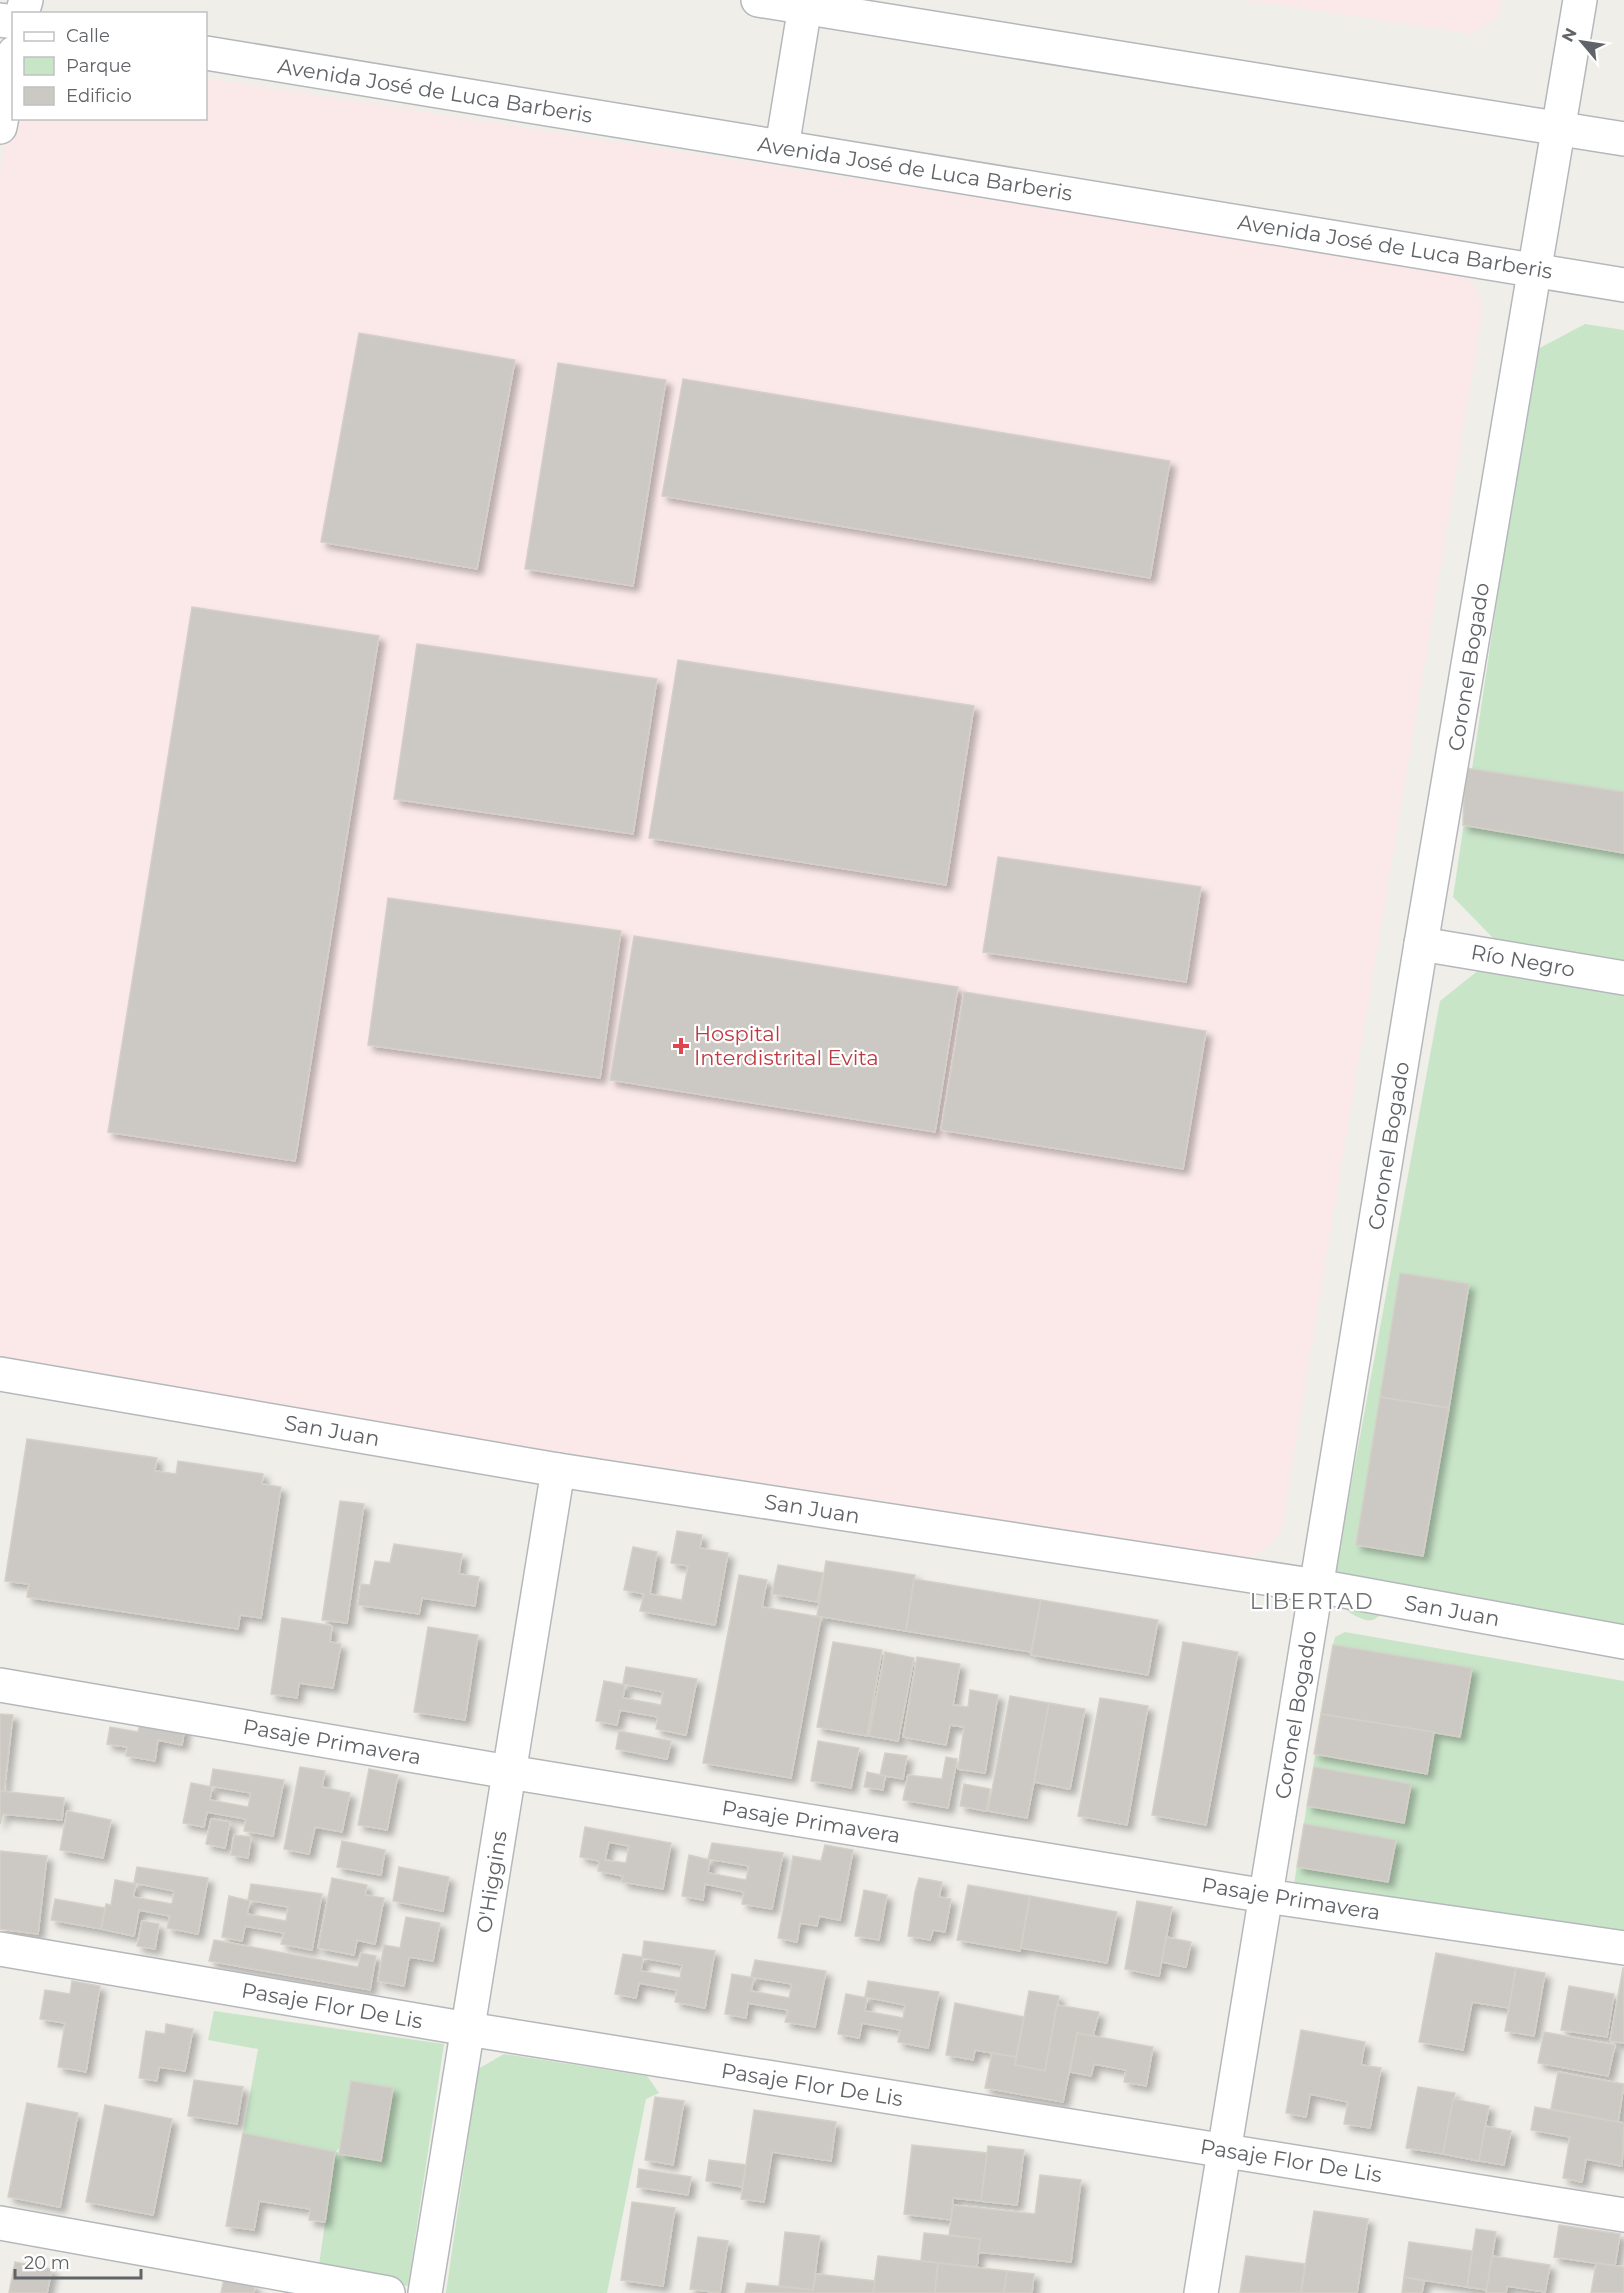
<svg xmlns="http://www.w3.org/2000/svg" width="1624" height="2293" font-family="Montserrat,sans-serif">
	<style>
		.medical { fill: #fae9e8 }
		.green { fill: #c8e5c8; fill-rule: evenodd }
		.building { fill: #ccc9c5; stroke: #d5d0c7; stroke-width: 1.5; fill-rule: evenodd; filter: url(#shadow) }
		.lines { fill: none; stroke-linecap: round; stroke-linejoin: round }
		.street-casing { stroke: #b5b8bb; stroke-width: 36 }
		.secondary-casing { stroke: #b5b7bb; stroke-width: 36 }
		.street { stroke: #fff; stroke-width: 33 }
		.secondary { stroke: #fff; stroke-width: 33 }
		.health-dot { fill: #e0444e; stroke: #fff; stroke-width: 2 }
		.labels { text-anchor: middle; stroke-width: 4.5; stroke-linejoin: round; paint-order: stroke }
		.street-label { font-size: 21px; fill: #606367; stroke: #fff }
		.health-label { font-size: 21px; fill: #be3a42; stroke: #fff; text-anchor: start }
		.neighbourhood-label { font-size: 22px; letter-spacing: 1.5px; fill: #717579; stroke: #fff }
	</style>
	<defs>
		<filter id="shadow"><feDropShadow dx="5.5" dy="5.5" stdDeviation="3" flood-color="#0004"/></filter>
	</defs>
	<rect width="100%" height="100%" fill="#f0eee9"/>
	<g class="medical">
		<polygon points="1247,0 1501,0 1498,17 1472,34"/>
		<polygon points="206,78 1462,273 1473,283 1480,297 1482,316 1281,1531 1267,1548 1249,1558 0,1366 0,174 13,90 14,118 206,118"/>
	</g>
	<g class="green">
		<polygon points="1585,324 1624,330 1624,962 1500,945 1453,897 1534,351"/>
		<path d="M1480,969L1624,994V1634L1450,1617L1434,1626L1418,1619L1382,1613C1374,1622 1369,1622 1358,1617C1328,1605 1335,1567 1338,1542L1341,1540L1440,1001Z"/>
		<polygon points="1345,1632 1624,1681 1624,1937 1294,1884 1333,1645 1335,1637"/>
		<path d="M214,2011L444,2044L408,2286L318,2272L335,2153L243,2133L258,2049L208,2040ZM351,2081L393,2088L381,2161L336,2152L341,2145Z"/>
		<polygon points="504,2054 647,2076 659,2093 646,2099 607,2293 446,2293 478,2069"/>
	</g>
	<g class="building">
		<polygon points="359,333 515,360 477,569 321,542"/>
		<polygon points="558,363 666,380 633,586 525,569"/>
		<polygon points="683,379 1170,461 1150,578 662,496"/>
		<polygon points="192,607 379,636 295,1161 108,1132"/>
		<polygon points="417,644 657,679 633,834 394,799"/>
		<polygon points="678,660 974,706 946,885 649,838"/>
		<polygon points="1465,768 1624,792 1624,853 1463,825"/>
		<polygon points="998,857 1201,887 1186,982 983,952"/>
		<polygon points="388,898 621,931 600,1078 368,1045"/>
		<polygon points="634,936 958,987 935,1132 610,1080"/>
		<polygon points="964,992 1206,1031 1183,1169 941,1130"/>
		<polygon points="1400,1273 1469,1284 1449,1408 1380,1397"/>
		<polygon points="1380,1397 1449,1408 1423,1556 1356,1545"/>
		<polygon points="27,1439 157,1458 155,1471 176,1474 178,1461 263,1474 262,1484 281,1487 261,1618 240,1615 238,1629 27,1597 29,1584 5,1581"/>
		<polygon points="340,1501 364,1504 347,1623 322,1620"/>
		<polygon points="677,1531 702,1535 700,1548 728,1553 715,1625 640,1611 644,1594 624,1590 633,1547 657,1552 650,1594 682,1600 688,1566 671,1563"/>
		<polygon points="394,1544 462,1554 459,1574 479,1577 475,1606 422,1598 419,1614 358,1605 361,1584 370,1585 375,1561 390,1563"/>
		<polygon points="826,1561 915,1575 906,1631 817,1616"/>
		<polygon points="778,1565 823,1573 817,1602 772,1594"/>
		<polygon points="739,1575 767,1580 762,1607 821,1617 791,1778 703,1763"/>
		<polygon points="914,1579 1041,1600 1031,1652 906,1631"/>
		<polygon points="1041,1600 1158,1620 1148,1675 1031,1655"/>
		<polygon points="282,1618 332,1626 330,1642 341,1644 333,1688 299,1683 297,1698 271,1694"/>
		<polygon points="428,1627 478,1635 465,1720 414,1712"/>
		<polygon points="833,1642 882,1650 867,1736 817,1727"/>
		<polygon points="1183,1642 1238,1652 1206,1825 1152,1815"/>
		<polygon points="1333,1645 1472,1668 1460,1737 1321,1714"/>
		<polygon points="885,1652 914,1658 898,1741 869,1736"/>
		<polygon points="917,1657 960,1664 953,1705 968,1707 970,1690 998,1695 985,1773 958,1769 964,1727 950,1725 946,1745 903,1737"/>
		<polygon points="626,1667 697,1679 686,1735 656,1729 658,1717 620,1710 617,1725 596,1721 604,1681 625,1685 623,1698 661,1705 663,1692 623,1684"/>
		<polygon points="1010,1696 1049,1703 1027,1818 988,1811"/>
		<polygon points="1100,1698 1148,1706 1127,1825 1078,1816"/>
		<polygon points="1049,1703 1085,1709 1070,1789 1034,1782"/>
		<polygon points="0,1714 13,1715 4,1791 0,1791"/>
		<polygon points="1321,1714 1434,1732 1427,1774 1314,1754"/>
		<polygon points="141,1718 185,1726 182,1745 158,1740 155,1761 126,1756 127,1747 107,1744 110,1727 138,1732"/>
		<polygon points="619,1731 671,1741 667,1759 616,1749"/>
		<polygon points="818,1741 859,1748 851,1788 811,1781"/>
		<polygon points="885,1753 907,1756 903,1779 880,1775"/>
		<polygon points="946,1757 957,1759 948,1808 903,1800 908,1775 942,1779"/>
		<polygon points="300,1767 325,1771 322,1787 350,1793 342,1832 315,1827 309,1854 284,1849"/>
		<polygon points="1314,1767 1411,1784 1404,1823 1307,1806"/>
		<polygon points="213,1769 284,1780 273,1836 244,1831 246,1819 207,1812 204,1827 183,1823 191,1783 212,1787 210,1800 248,1807 251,1793 210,1786"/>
		<polygon points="369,1769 398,1775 387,1830 358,1825"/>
		<polygon points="867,1772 885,1776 883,1790 864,1787"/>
		<polygon points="964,1784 990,1789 986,1811 960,1806"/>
		<polygon points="0,1791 64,1798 62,1820 3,1814 0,1824"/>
		<polygon points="67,1811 111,1820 103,1858 60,1850"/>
		<polygon points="211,1819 230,1822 225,1848 206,1844"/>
		<polygon points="1304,1824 1396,1840 1388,1882 1297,1867"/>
		<path d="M585,1827L671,1843L663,1889L622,1882L623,1876L598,1871L599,1861L580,1857ZM609,1842L629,1846L626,1863L605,1860Z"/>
		<polygon points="234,1835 251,1837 248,1858 231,1855"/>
		<polygon points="342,1841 385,1850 381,1875 337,1867"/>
		<polygon points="712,1843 783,1853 772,1909 742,1904 744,1892 705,1884 703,1900 682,1896 689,1855 710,1860 708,1873 746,1880 749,1866 708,1859"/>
		<polygon points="825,1845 853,1850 840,1920 819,1916 817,1926 800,1923 797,1942 778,1938 793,1856 821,1861"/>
		<polygon points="0,1851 47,1856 38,1934 0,1929"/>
		<polygon points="137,1867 208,1878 198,1934 167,1928 170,1916 139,1910 134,1936 101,1929 106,1904 111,1905 115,1880 136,1884 133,1897 172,1904 174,1891 134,1883"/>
		<polygon points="399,1867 449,1877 443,1911 393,1901"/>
		<polygon points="332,1878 367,1885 365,1895 384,1898 375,1944 357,1940 354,1955 318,1948"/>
		<polygon points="919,1878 942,1882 939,1897 951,1899 945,1932 933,1930 930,1940 908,1936 915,1892"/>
		<polygon points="251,1884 322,1894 312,1950 281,1944 284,1933 245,1926 242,1941 222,1937 229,1896 250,1901 247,1914 286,1921 288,1907 248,1900"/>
		<polygon points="968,1885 1030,1896 1020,1951 957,1940"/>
		<polygon points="864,1890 887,1895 879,1940 855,1936"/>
		<polygon points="1030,1896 1117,1912 1107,1963 1021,1948"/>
		<polygon points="55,1899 105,1908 101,1929 51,1920"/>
		<polygon points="1137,1901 1172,1907 1159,1976 1125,1969"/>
		<polygon points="406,1917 440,1923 433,1961 409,1957 404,1986 378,1981 384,1945 400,1948"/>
		<polygon points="142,1921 159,1924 155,1949 137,1946"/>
		<polygon points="1166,1937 1191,1942 1186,1967 1162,1962"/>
		<polygon points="214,1940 358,1967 361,1953 376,1956 370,1990 209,1961"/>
		<path d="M644,1941L715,1951L705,2008L675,2002L677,1990L639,1983L636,1998L615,1994L623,1954L642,1957ZM643,1958L682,1965L680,1978L641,1971Z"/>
		<polygon points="1436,1953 1516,1968 1509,2008 1472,2002 1463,2050 1419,2042"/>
		<polygon points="755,1960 826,1971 815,2027 785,2022 788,2010 748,2003 746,2018 725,2014 732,1974 754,1978 751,1991 789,1998 792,1984 751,1977"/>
		<polygon points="1516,1968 1545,1973 1534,2036 1505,2031"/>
		<polygon points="1623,1968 1624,1968 1624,2043 1610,2041"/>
		<polygon points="72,1981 100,1986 86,2072 58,2067 65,2023 40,2019 45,1990 70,1994"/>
		<polygon points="868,1981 939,1992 928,2048 898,2042 900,2030 862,2023 859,2038 838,2034 846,1994 867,1998 865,2011 903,2018 905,2005 865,1997"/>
		<polygon points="1569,1986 1614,1994 1607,2037 1561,2030"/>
		<polygon points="1029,1991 1059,1996 1045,2071 1015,2065"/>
		<polygon points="955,2003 1024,2017 1016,2057 975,2050 973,2060 946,2055"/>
		<polygon points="1057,2005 1099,2012 1093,2036 1077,2033 1063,2102 985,2088 992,2053 1016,2057 1015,2065 1045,2071"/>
		<polygon points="166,2024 193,2029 185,2071 159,2067 157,2081 139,2078 146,2031 165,2034"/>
		<polygon points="1301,2030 1365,2042 1361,2065 1381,2068 1370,2128 1344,2124 1348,2102 1310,2094 1306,2117 1286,2113"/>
		<polygon points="1544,2032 1615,2045 1608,2076 1538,2063"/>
		<polygon points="1077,2033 1153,2047 1146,2086 1124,2082 1126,2070 1094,2064 1091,2076 1070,2072"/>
		<polygon points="1558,2072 1624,2084 1618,2122 1551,2109"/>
		<polygon points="194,2080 243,2087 237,2124 188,2116"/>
		<polygon points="351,2081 393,2088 381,2161 339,2154"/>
		<polygon points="1418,2087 1455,2093 1443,2154 1406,2148"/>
		<polygon points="655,2097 684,2101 673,2165 645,2160"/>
		<polygon points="1453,2099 1489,2106 1479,2161 1443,2154"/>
		<polygon points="27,2103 78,2113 60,2207 8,2197"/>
		<polygon points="105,2105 172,2119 153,2215 86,2202"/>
		<polygon points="1535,2107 1624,2123 1622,2166 1586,2159 1582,2182 1563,2178 1570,2137 1531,2130"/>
		<polygon points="754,2110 836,2122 831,2161 772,2152 764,2202 741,2199"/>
		<polygon points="1485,2126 1511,2131 1504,2165 1479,2161"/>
		<polygon points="243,2133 335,2152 325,2222 309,2220 310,2209 259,2201 254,2230 226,2226"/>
		<polygon points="912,2145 987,2153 981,2201 953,2198 951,2220 904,2214"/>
		<polygon points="988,2146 1024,2150 1017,2205 981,2201"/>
		<polygon points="709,2160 746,2165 742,2187 706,2181"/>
		<polygon points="639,2169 691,2177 688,2195 637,2187"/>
		<polygon points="1040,2175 1081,2180 1071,2262 978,2252 980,2239 949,2235 953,2205 1035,2214"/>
		<polygon points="632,2202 675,2208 663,2286 621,2280"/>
		<polygon points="1314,2211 1368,2219 1357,2293 1301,2293"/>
		<polygon points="1559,2225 1620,2234 1615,2266 1554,2257"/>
		<polygon points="1476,2229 1496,2232 1487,2290 1467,2287"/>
		<polygon points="785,2232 820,2236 813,2290 779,2286"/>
		<polygon points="924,2233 980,2239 977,2267 921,2261"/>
		<polygon points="698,2237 728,2241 720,2293 690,2289"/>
		<polygon points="1409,2242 1472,2251 1467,2287 1404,2277"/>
		<polygon points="878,2256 938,2263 935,2293 873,2293"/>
		<polygon points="1246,2256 1305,2264 1301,2293 1240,2293"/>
		<polygon points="1492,2256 1550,2265 1545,2292 1507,2286 1506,2293 1486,2293"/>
		<polygon points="15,2262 52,2269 47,2293 9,2293"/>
		<polygon points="938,2263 1007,2271 1004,2293 935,2293"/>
		<polygon points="1596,2263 1624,2267 1624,2293 1591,2293"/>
		<polygon points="1007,2271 1034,2274 1032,2293 1004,2293"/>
		<polygon points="816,2274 875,2281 873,2293 745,2293 747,2283 813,2290"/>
		<polygon points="1404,2277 1424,2281 1422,2293 1402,2293"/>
		<polygon points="224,2279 255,2285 254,2293 221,2293"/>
	</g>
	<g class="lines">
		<defs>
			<g id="street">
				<polyline points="22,14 26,0"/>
				<polyline points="0,127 14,53"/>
				<polyline points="782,147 806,0"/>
				<polyline points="1421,944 1624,978"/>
				<polyline points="0,1374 558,1470 1317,1586 1624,1642"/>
				<polyline points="0,1685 509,1772 1266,1896 1624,1948"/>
				<polyline points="0,1949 468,2029 1624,2215"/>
				<polyline points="0,2223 388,2293"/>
				<polyline points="425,2293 558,1470"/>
				<polyline points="1201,2293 1421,944 1580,0"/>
			</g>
			<g id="secondary">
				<polyline points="758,0 1624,139"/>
				<polyline points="0,20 14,22"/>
				<polyline points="206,53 1624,285"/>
			</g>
		</defs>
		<use href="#street" class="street-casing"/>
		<use href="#secondary" class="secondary-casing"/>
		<use href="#street" class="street"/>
		<use href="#secondary" class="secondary"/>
	</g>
	<path class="health-dot" d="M678 1037h6v6h6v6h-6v6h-6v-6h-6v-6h6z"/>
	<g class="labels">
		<g class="street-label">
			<text transform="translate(435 91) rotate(9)" y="7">Avenida José de Luca Barberis</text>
			<text transform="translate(915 169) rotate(9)" y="7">Avenida José de Luca Barberis</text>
			<text transform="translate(1395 247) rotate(9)" y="7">Avenida José de Luca Barberis</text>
			<text transform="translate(1469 667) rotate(-81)" y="7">Coronel Bogado</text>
			<text transform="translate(1523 961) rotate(10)" y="7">Río Negro</text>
			<text transform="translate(1389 1146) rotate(-81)" y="7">Coronel Bogado</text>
			<text transform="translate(332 1431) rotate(10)" y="7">San Juan</text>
			<text transform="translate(812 1509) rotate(9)" y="7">San Juan</text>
			<text transform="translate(1452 1611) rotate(10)" y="7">San Juan</text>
			<text transform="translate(1296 1715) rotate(-81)" y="7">Coronel Bogado</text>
			<text transform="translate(332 1742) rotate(10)" y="7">Pasaje Primavera</text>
			<text transform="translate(811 1822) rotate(9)" y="7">Pasaje Primavera</text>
			<text transform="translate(492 1882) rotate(-81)" y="7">O'Higgins</text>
			<text transform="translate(1291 1899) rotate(9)" y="7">Pasaje Primavera</text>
			<text transform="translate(332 2006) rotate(10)" y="7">Pasaje Flor De Lis</text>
			<text transform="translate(812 2085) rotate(9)" y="7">Pasaje Flor De Lis</text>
			<text transform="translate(1291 2161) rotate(9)" y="7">Pasaje Flor De Lis</text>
		</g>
		<g class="health-label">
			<text x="694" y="1041">Hospital<tspan x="694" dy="24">Interdistrital Evita</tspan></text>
		</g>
		<g class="neighbourhood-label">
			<text x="1312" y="1609">LIBERTAD</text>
		</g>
	</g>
	<rect x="12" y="12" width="195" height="108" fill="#ffffff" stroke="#bfc1c2" stroke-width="1.5"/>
	<rect x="24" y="32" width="30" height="9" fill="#ffffff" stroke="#bfc1c2" stroke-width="1.5"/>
	<text x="66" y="42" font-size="18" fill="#606367">Calle</text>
	<rect x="24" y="57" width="30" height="18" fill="#c8e5c8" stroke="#bfc1c2" stroke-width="1.5"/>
	<text x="66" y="72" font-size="18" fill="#606367">Parque</text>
	<rect x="24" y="87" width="30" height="18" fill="#ccc9c5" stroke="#bfc1c2" stroke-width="1.5"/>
	<text x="66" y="102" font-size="18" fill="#606367">Edificio</text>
	<g transform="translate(1582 42) rotate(299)" stroke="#ffffff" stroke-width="4.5" paint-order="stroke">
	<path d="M0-4.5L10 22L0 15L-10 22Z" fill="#606367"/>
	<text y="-9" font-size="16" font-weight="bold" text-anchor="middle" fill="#606367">N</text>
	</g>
	<path d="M15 2269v9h126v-9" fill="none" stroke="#606367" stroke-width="3"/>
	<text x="24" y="2269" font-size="18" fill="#606367" stroke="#ffffff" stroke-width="4.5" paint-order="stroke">20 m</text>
</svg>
